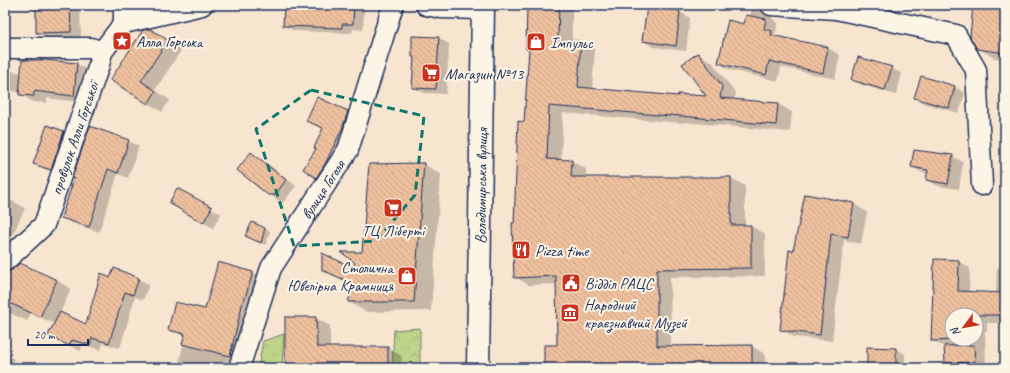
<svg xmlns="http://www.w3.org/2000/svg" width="1010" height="373" font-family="Caveat,sans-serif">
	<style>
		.park { fill: url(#park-crowns); stroke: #6c8274 }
		.shadow { fill: #0003; fill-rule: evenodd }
		.building { fill: url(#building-back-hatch); stroke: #1b2f5e }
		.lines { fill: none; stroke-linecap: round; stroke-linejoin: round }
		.minor-casing { stroke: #1b2f5e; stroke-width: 23 }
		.primary-casing { stroke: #1b2f5e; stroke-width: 25 }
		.minor { stroke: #fcf5e5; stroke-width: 20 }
		.primary { stroke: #fcf5e5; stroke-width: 22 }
		.marked { fill: none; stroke: #0f766e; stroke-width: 3; stroke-dasharray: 8 5; stroke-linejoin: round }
		.labels { text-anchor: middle; stroke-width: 4; stroke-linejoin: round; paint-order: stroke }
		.poi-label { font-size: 16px; fill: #1b2f5e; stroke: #fcf5e5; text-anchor: start }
		.street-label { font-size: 16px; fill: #1b2f5e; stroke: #fcf5e5 }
	</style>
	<defs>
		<pattern id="park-crowns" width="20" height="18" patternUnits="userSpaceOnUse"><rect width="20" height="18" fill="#bed489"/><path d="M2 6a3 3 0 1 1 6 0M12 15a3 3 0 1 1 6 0" fill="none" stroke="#a3b679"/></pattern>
		<pattern id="building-back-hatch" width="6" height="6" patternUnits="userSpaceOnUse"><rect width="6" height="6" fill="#eec09e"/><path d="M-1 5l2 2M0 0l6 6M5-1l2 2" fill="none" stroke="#cca58a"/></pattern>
	</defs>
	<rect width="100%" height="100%" fill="#f8e5d0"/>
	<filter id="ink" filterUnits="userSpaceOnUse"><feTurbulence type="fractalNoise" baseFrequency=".025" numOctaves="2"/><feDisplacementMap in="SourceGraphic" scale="8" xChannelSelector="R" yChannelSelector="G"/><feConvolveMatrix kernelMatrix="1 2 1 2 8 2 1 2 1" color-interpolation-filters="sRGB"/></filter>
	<g filter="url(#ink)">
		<g class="park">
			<polygon points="420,328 420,368 392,368 394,330"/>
			<polygon points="284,334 282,368 258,368 263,341"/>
		</g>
		<g class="shadow">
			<polygon points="5,5 8,5 5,22"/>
			<polygon points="37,5 75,5 80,8 81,38 48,39 37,33"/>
			<polygon points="285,5 359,5 364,8 363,30 353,29 352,33 294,31 284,25"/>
			<polygon points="528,5 565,5 572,9 572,42 581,42 595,50 592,90 679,97 708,98 698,54 712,62 736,94 734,100 778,104 792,112 790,132 684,122 683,123 563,113 561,160 572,161 586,169 586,178 731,178 745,186 745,226 751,226 765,234 765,276 670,277 671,346 751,346 765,354 765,368 545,368 558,346 557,284 529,285 515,277 514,224 525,123 530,50 527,49"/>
			<polygon points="752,5 773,5 771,11 772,18 778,23 775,34 783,39 828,48 840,55 835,79 781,67 778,81 730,70 719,63 750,17"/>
			<polygon points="974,5 1005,5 1005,59 994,58 978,48"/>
			<polygon points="648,8 680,12 690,18 686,51 654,47 643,41"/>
			<polygon points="165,38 182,49 155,90 170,100 162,112 112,79"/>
			<polygon points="439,38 449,44 446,94 424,93 413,87 415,58 413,57"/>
			<polygon points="77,64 90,71 87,103 47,98 47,103 33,102 20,94 20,92 5,90 5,70 22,73"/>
			<polygon points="891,68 902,74 896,95 862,85 852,79"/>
			<polygon points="955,87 965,93 959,113 926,104 916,98"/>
			<polygon points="347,112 356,117 325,182 317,177 318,149 324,129 316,125"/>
			<polygon points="48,126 64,132 74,138 61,175 44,169 34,163"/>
			<polygon points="5,141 11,144 6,159 5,159"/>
			<polygon points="128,141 139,146 128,178 118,174 99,232 72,223 62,217"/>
			<polygon points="251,153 261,159 296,186 283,203 273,197 238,170"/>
			<polygon points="952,156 963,162 959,189 938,186 927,180 928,174 923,173 912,167"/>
			<polygon points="423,164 441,174 431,311 366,312 349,302 355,286 323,270 352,268"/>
			<polygon points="5,197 25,208 7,247 5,246"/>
			<polygon points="170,203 211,208 221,214 213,228"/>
			<polygon points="854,204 867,212 861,244 844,240 832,341 794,337 781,329 794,252"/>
			<polygon points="265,228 270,231 266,245 252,239"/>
			<path d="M958,261L970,268L969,293H996L997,268H1005V323H987V331H985L986,368H956L946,362L945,347L932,341ZM952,315H976V339H952Z"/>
			<polygon points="252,272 266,280 236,368 178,368 185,337 170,329 205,310"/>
			<polygon points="111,279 139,279 149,285 143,300 135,297 120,348 103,343 101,350 83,345 80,351 60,341 55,324 31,313 27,321 5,311 5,284 56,280 71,289 60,313 86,326"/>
			<polygon points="286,318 316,318 330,326 330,348 388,348 402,356 402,368 286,368"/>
			<polygon points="896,349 905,354 905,368 868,368"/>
			<polygon points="5,354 14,359 10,368 5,368"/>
		</g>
		<g class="building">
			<polygon points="36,5 70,5 71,32 36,33"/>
			<polygon points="284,5 354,5 353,24 342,24 342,28 283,26"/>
			<polygon points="527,5 559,5 558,41 581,41 578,87 678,96 678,94 706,96 682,64 698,53 722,86 720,98 778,103 776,125 670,115 670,116 549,106 547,159 572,160 571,177 731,177 731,225 751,225 751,268 657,269 657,346 752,345 752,368 544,368 544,345 557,345 556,276 514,278 512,223 514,223 518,121 524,122 529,49 526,49"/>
			<polygon points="973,5 1005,5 1005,53 977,49 970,37"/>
			<polygon points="647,7 680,11 676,46 642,41"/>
			<polygon points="746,15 766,19 764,29 772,31 771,35 828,47 823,73 769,61 766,75 718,63 728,20 744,24"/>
			<polygon points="150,29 168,40 141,81 156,91 148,104 110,80 143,30"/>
			<polygon points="412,36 439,37 436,89 412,88 414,57 412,57"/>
			<polygon points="858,57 892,67 885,90 851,80"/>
			<polygon points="22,60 45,60 77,63 74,96 34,91 34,96 19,95"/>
			<polygon points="921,76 955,86 949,108 914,98"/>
			<polygon points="317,97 348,111 342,129 325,164 316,178 303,169 316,149 314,148 323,128 306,121"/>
			<polygon points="47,125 64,131 51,170 33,164"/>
			<polygon points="90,126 129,140 118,173 108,169 89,227 61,218 74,179 72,178"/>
			<polygon points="914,150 953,155 948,184 926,180 928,170 911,167"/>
			<polygon points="251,152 286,180 275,195 268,195 237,170"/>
			<polygon points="424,163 414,302 348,302 354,284 322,270 322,253 352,267 355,263 341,252 362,252 369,164"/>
			<polygon points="177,188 212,207 203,223 169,203"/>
			<polygon points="805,194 854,203 848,237 831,234 820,335 780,330 789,250 793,251"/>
			<polygon points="252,222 265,228 261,243 245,236"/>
			<polygon points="934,259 959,260 958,291 1005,293 1005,315 952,315 952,339 959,339 959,340 931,341"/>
			<polygon points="218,262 253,272 245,298 244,297 230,356 182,344 185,334 168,330 175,302 205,309"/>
			<polygon points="20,263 57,280 40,317 5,301 5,272 12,270"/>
			<polygon points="114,268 139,278 133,295 125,292 109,343 92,338 90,345 72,340 69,346 48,335 60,312 86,324 101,273 110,278"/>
			<polygon points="285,317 316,317 317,347 388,347 388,368 285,368"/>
			<polygon points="974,345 975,362 945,363 944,346"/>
			<polygon points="867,347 896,348 896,368 867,368"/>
		</g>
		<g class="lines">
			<defs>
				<g id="minor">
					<polyline points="426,5 441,8 482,9"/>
					<polyline points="771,5 836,9 847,5"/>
					<polyline points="836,9 956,35 976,70 982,185"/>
					<polyline points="124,23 202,5"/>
					<polyline points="5,48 91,48 102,52"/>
					<path id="s1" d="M5,261L44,225L99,65L102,52L124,23V5"/>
					<path id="s2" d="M239,368L271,268L348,150L393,5"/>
				</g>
				<g id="primary">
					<path id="s3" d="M478,368L483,5"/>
				</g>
			</defs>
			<use href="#minor" class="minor-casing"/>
			<use href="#primary" class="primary-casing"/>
			<use href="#minor" class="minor"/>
			<use href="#primary" class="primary"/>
		</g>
	</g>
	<path class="marked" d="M311,90L424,116L415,195L376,241L294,246L256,129Z"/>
	<defs>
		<symbol id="sight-square" viewBox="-11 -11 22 22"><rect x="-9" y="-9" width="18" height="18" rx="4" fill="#c8321e" stroke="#fcf5e5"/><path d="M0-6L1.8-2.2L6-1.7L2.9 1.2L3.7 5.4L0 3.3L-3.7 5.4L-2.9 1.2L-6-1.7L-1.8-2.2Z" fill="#fff"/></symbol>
		<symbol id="shop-square" viewBox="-11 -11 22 22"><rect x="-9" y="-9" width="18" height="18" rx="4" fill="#c8321e" stroke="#fcf5e5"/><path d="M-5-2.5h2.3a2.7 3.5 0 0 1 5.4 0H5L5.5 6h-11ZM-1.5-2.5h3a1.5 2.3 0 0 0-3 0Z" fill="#fff"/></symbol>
		<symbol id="supermarket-square" viewBox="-11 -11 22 22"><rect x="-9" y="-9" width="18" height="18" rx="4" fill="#c8321e" stroke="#fcf5e5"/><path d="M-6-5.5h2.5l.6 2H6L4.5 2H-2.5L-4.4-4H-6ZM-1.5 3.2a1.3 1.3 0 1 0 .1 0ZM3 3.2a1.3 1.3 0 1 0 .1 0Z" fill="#fff"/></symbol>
		<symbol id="restaurant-square" viewBox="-11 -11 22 22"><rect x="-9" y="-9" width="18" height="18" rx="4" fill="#c8321e" stroke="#fcf5e5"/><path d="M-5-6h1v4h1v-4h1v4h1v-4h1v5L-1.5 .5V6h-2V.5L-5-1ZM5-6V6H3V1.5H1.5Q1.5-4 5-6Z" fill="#fff"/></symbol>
		<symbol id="civic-square" viewBox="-11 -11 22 22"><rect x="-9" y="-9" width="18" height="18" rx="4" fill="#c8321e" stroke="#fcf5e5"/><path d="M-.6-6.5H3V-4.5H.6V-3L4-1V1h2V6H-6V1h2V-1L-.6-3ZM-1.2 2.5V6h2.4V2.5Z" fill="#fff"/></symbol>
		<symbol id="museum-square" viewBox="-11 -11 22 22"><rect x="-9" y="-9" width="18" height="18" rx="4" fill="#c8321e" stroke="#fcf5e5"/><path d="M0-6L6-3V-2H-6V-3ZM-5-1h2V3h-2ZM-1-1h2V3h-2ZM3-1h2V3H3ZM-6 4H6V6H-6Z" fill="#fff"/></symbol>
	</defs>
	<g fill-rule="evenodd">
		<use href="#sight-square" x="111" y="30" width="22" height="22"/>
		<use href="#shop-square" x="525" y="31" width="22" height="22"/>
		<use href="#supermarket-square" x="420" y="62" width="22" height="22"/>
		<use href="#supermarket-square" x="382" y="197" width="22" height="22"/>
		<use href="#restaurant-square" x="510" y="239" width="22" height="22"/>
		<use href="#shop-square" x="396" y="265" width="22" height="22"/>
		<use href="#civic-square" x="560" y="272" width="22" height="22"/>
		<use href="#museum-square" x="559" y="302" width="22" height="22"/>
	</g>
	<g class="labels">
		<g class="poi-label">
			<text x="136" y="47">Алла Горська</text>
			<text x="550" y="48">Імпульс</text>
			<text x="445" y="79">Магазин №13</text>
			<text x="393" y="236" text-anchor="middle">ТЦ Ліберті</text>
			<text x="535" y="256">Pizza time</text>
			<text x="393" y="273" text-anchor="end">Столична<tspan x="393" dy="18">Ювелірна Крамниця</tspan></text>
			<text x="585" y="289">Відділ РАЦС</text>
			<text x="584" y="310">Народний<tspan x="584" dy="18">краєзнавчий Музей</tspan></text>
		</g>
		<g class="street-label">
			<text dy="6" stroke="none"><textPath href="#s1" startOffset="145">провулок Алли Горської</textPath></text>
			<text dy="6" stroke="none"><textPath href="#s3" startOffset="182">Володимирська вулиця</textPath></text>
			<text dy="6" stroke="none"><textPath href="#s2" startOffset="199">вулиця Гоголя</textPath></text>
		</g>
	</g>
	<rect width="1010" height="373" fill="none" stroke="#fcf5e5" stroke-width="20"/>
	<rect x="10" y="10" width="990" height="353" fill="none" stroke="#1b2f5e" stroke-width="1.5" filter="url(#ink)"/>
	<g transform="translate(964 327) rotate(238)"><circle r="19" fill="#fcf5e5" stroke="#a2a6af"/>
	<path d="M0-3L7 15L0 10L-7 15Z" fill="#c8321e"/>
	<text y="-6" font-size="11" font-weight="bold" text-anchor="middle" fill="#1b2f5e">N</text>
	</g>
	<path d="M28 339v6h60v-6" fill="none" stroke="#1b2f5e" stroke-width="2"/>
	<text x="34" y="339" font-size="12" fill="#1b2f5e" stroke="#fcf5e5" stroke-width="3" paint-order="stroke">20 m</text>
</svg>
